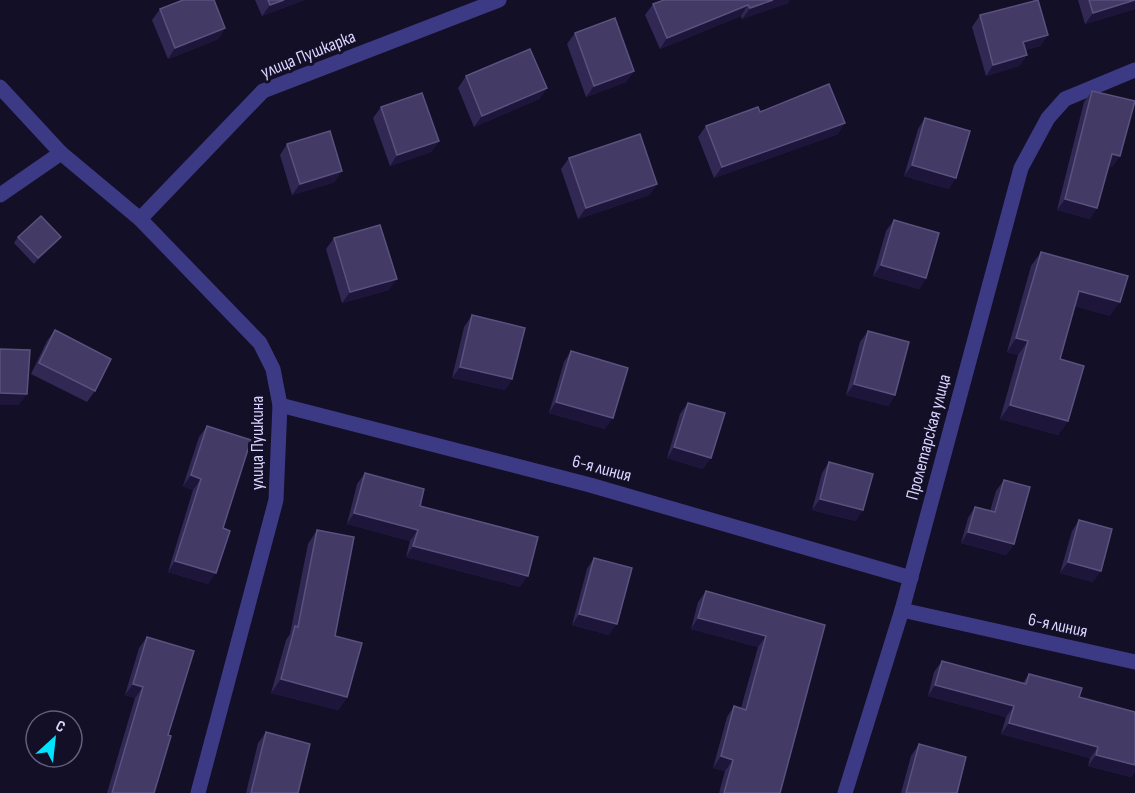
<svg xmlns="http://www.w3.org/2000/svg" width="1135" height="793" font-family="'Sofia Sans Condensed',sans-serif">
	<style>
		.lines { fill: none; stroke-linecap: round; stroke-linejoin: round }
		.minor { stroke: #3d3a85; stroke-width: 15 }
		.tertiary { stroke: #3d3a85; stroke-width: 15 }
		.wall { fill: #312854 }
		.shaded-wall { fill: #1d163a }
		.building { fill: #433a66; stroke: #5a527e; stroke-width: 1.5 }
		.labels { text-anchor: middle; stroke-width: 6; stroke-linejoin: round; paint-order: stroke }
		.street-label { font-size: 18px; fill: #d9d4ff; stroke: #130f26 }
	</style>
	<rect width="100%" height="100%" fill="#130f26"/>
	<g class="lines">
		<g class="minor">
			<polyline points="0,195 61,153"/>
			<polyline points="140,219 263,91 499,0"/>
			<polyline points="280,405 590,485 911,578"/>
			<polyline points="902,610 1135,662"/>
			<polyline points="845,793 902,610 1021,168 1048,118 1065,99 1135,70"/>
		</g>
		<polyline class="tertiary" points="0,87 61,153 140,219 260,343 273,369 280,405 276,500 198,793"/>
	</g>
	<g class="wall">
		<polygon points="255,0 304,0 262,16"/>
		<polygon points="1078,0 1135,0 1135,9 1085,24"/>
		<polygon points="788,3 742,19 741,16 660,49 645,15 653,4"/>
		<polygon points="160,9 225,28 218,39 168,59 152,20"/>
		<polygon points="980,15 1048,35 1040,46 1025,50 1027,55 1019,66 986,76 972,27"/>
		<polygon points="575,33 634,71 626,82 586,97 567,44"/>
		<polygon points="466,76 547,88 539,99 474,127 458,88"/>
		<polygon points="1092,91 1120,156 1112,167 1109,166 1090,219 1057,210 1084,102"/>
		<polygon points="381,107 439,141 431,152 390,166 373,118"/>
		<polygon points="760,112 838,134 714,178 698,137 706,126"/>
		<polygon points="925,118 949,189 904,176 918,129"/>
		<polygon points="287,144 335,182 292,195 280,155"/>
		<polygon points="569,158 657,184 649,195 578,219 561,169"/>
		<polygon points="894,220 926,278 919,289 873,276 886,231"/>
		<polygon points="18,237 61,237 57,242 34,264 14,243"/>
		<polygon points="334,238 389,290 342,303 326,249"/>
		<polygon points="1041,252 1110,316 1075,306 1060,359 1068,421 1058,435 1000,419 1018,355 1007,352 1031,266"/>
		<polygon points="472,315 512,379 505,390 452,378 464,327"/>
		<polygon points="55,330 95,391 87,402 31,374 47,341"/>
		<polygon points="868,331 895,395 888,406 846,395 860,342"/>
		<polygon points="571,351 605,429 549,413 564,362"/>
		<polygon points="688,403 703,469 667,458 680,414"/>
		<polygon points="207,426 223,528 208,584 168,572 193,490 183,486 199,437"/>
		<polygon points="829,462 856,521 812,510 822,473"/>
		<polygon points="365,473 420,506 520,587 406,557 410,541 347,524 357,484"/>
		<polygon points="1004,480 1014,544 1006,555 961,543 968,518 975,507 990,511 996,491"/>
		<polygon points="1079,520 1093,582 1060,573 1072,531"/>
		<polygon points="317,530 335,636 347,697 338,710 271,693 286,640 290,634 308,544"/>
		<polygon points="594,558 609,635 572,625 587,569"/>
		<polygon points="706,591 825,625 780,793 719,793 725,771 713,768 727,717 734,706 741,708 758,647 691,629 698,602"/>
		<polygon points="147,637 168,735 154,793 107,793 135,698 125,695 139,648"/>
		<polygon points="942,661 1023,683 1029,674 1079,697 1135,712 1135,772 1131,777 1088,766 1090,758 1001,734 1006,717 928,696 934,672"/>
		<polygon points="266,732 298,793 246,793 258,743"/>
		<polygon points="919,744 957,793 901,793 911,756"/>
	</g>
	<g class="shaded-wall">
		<polygon points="284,0 304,0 262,16 270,5"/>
		<polygon points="773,0 790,0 788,3 742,19 750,8"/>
		<polygon points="1135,0 1135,9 1085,24 1093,13"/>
		<polygon points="748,5 741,16 660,49 667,38"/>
		<polygon points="225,28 218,39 168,59 175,48"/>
		<polygon points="1048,35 1040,46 1015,53 1023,42"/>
		<polygon points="1027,55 1019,66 986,76 993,65"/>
		<polygon points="634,71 626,82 586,97 594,86"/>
		<polygon points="547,88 539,99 474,127 482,116"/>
		<polygon points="845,123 838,134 714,178 722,167"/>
		<polygon points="439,141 431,152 390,166 397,155"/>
		<polygon points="1112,154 1120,156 1112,167 1104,165"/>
		<polygon points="912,165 956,178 949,189 904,176"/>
		<polygon points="342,171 335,182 292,195 300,184"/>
		<polygon points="657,184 649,195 578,219 586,208"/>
		<polygon points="1065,199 1097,208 1090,219 1057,210"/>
		<polygon points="61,237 57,242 34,264 38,258"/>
		<polygon points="881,265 926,278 919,289 873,276"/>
		<polygon points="397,279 389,290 342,303 350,292"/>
		<polygon points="1079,291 1120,302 1110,316 1070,305"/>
		<polygon points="1016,338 1028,341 1018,355 1007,352"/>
		<polygon points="460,367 512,379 505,390 452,378"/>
		<polygon points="854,384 895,395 888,406 846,395"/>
		<polygon points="0,393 27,394 19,405 0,405"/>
		<polygon points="556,402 613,418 605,429 549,413"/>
		<polygon points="1010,405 1068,421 1058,435 1000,419"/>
		<polygon points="674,447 711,458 703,469 667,458"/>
		<polygon points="191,475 201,479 193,490 183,486"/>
		<polygon points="820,499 863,510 856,521 812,510"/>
		<polygon points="354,513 418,530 410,541 347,524"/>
		<polygon points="968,532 1014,544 1006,555 961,543"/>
		<polygon points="413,546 528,576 520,587 406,557"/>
		<polygon points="175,561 216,573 208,584 168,572"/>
		<polygon points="1068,562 1101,571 1093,582 1060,573"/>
		<polygon points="579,614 617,624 609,635 572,625"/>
		<polygon points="698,618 766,636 758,647 691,629"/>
		<polygon points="281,679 347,697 338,710 271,693"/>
		<polygon points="133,684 143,687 135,698 125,695"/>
		<polygon points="935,685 1014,706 1006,717 928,696"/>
		<polygon points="1009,723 1098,747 1090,758 1001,734"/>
		<polygon points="1096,755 1135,765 1135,772 1131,777 1088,766"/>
		<polygon points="721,756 733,760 725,771 713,768"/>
	</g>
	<g class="building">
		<polygon points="183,0 214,0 225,28 175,48 160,9"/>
		<polygon points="268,0 284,0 270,5"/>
		<polygon points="664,0 773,0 750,8 748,5 667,38 653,4"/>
		<polygon points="1038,0 1048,35 1023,42 1027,55 993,65 980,15"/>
		<polygon points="1089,0 1135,0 1093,13"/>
		<polygon points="615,18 634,71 594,86 575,33"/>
		<polygon points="530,49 547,88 482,116 466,76"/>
		<polygon points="829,84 845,123 722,167 706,126 758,107 760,112"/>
		<polygon points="1092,91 1135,101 1120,156 1112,154 1097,208 1065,199"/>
		<polygon points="422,93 439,141 397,155 381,107"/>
		<polygon points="925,118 970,131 956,178 912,165"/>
		<polygon points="330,131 342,171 300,184 287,144"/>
		<polygon points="640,134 657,184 586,208 569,158"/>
		<polygon points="41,216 61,237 38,258 18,237"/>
		<polygon points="894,220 939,233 926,278 881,265"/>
		<polygon points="380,225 397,279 350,292 334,238"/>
		<polygon points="1041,252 1128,276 1120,302 1079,291 1060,359 1084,366 1068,421 1010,405 1028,341 1016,338"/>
		<polygon points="472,315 525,328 512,379 460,367"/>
		<polygon points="55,330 111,359 95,391 39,363"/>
		<polygon points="868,331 909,342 895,395 854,384"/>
		<polygon points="0,349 30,350 27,394 0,393"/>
		<polygon points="571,351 628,368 613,418 556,402"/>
		<polygon points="688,403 725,413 711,458 674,447"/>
		<polygon points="207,426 251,440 223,528 230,531 216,573 175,561 201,479 191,475"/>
		<polygon points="829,462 873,474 863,510 820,499"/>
		<polygon points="365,473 424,489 420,506 538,537 528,576 413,546 418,530 354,513"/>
		<polygon points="1004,480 1030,487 1014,544 968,532 975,507 995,512"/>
		<polygon points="1079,520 1112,529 1101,571 1068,562"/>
		<polygon points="317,530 354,537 335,636 362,643 347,697 281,679 295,626 298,627"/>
		<polygon points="594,558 632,568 617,624 579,614"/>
		<polygon points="706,591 825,625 780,793 724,793 733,760 721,756 734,706 746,710 766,636 698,618"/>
		<polygon points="147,637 194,651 168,735 171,736 154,793 112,793 143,687 133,684"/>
		<polygon points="942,661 1026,684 1029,674 1082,688 1079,697 1135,712 1135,765 1096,755 1098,747 1009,723 1014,706 935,685"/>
		<polygon points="266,732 310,744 298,793 251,793"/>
		<polygon points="919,744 966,757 957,793 906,793"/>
	</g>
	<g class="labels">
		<g class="street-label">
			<text transform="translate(308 54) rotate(-22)" y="6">улица Пушкарка</text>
			<text transform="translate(928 437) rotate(-75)" y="6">Пролетарская улица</text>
			<text transform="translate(257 443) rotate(-90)" y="6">улица Пушкина</text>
			<text transform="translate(602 468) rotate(15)" y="6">6-я линия</text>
			<text transform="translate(1058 625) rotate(12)" y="6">6-я линия</text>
		</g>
	</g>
	<g transform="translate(54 739) rotate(27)"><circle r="28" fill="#130f26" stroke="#625e7d" stroke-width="1.5"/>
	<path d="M0-4.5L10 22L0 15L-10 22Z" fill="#00e5ff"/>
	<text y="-9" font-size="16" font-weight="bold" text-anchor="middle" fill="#d9d4ff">С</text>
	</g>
</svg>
